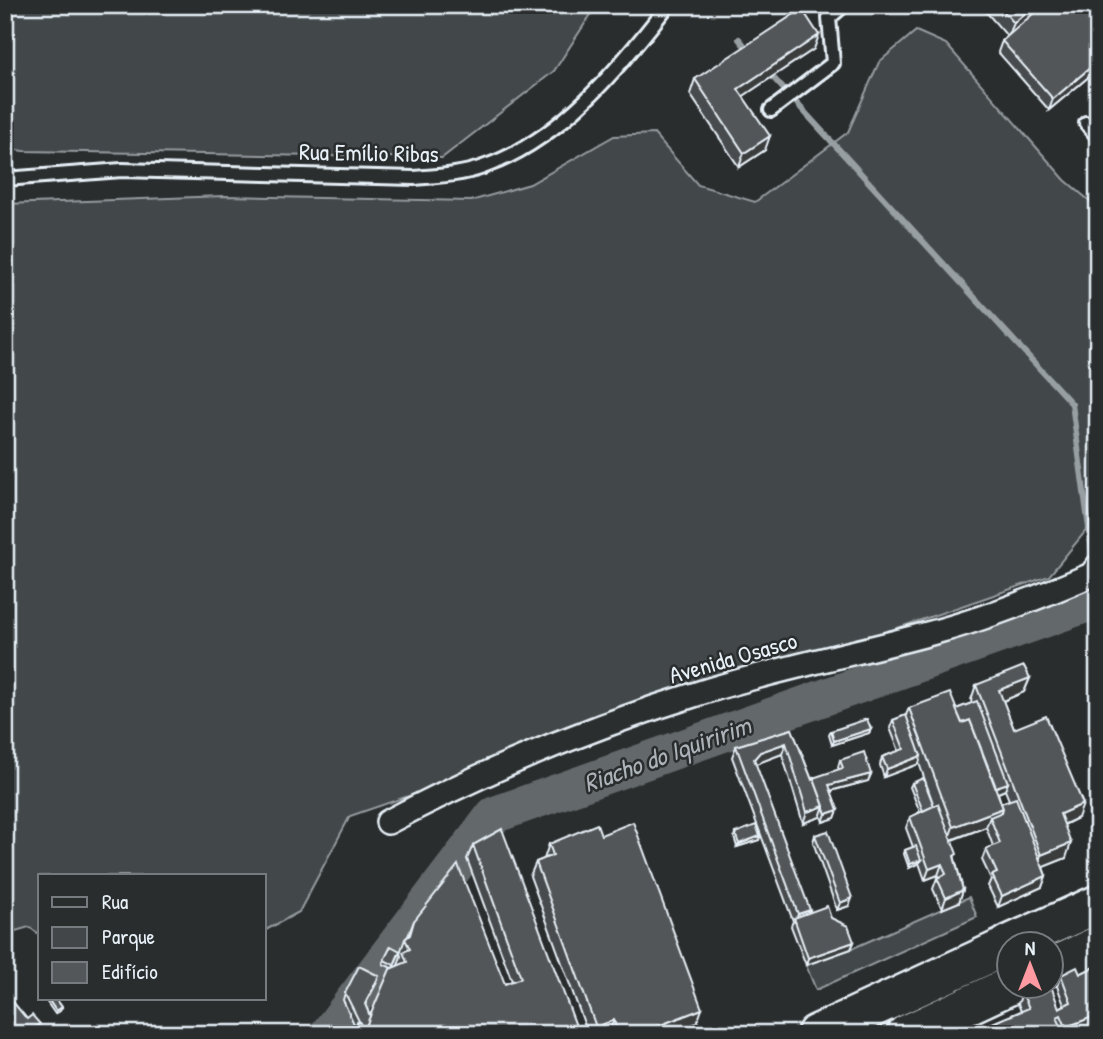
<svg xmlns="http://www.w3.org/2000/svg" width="1103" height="1039" font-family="'Patrick Hand',sans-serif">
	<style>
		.green { fill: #424648; stroke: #959ca0; stroke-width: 2 }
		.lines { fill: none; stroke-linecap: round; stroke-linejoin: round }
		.stream { stroke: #989fa3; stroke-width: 6 }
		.river { stroke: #63686b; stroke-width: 37 }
		.service-casing { stroke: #e8f1f8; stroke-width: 18 }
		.minor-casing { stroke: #e8f1f8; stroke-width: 28 }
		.primary-casing { stroke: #e8f1f8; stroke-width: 42 }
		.service { stroke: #2a2d2e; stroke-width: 12 }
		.minor { stroke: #2a2d2e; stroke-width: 23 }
		.primary { stroke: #2a2d2e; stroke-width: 37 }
		.wall { fill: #474b4d; stroke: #e8f1f8; stroke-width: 2; fill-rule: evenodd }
		.shaded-wall { fill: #3a3d3e; stroke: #e8f1f8; stroke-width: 2 }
		.building { fill: #535759; stroke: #e8f1f8; stroke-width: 2 }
		.labels { text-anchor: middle; stroke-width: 5; stroke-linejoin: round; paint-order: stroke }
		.street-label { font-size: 24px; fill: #e8f1f8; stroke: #2a2d2e }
		.water-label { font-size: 26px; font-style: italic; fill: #acb3b9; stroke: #2a2d2e }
	</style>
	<rect width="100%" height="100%" fill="#2a2d2e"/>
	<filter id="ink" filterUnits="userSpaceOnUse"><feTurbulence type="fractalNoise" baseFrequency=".0143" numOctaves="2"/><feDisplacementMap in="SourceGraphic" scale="14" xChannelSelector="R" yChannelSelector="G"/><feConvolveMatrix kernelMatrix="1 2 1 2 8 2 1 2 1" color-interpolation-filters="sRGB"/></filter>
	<g filter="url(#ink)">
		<g class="green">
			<polygon points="5,5 597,5 554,71 442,158 23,151 5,148"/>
			<polygon points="916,31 946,44 1065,180 1098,208 1098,516 1049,576 350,816 299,912 264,931 264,876 40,876 40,935 29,927 5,934 5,204 224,196 471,201 530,184 614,136 654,134 698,185 755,202 848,132 879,62"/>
			<polygon points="969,897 977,917 816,990 806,965 851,949"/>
		</g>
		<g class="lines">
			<g class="stream">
				<polyline points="739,39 749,51"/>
				<polyline points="768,72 1072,404 1094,565"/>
				<polyline points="1096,579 1098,592"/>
			</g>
			<polyline class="river" points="328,1034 494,815 1098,600"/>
			<defs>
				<g id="service">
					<polyline points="771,110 833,63 829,18 844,5"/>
					<polyline points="1086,123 1098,137"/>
					<path d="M5,179L122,170L414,178C438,176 461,175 483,167C560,141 620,67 668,5"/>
				</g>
				<path id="minor" d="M388,822C489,768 596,725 706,691C783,667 864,652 942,630C993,616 1042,596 1091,575L1098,566"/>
				<g id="primary">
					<polyline points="1009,944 1098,904"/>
					<polyline points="1050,967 1098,945"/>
					<polyline points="816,1034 1009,945"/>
					<polyline points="906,1034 1009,986"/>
				</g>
			</defs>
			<use href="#service" class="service-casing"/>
			<use href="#minor" class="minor-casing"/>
			<use href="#primary" class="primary-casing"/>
			<use href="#service" class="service"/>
			<use href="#minor" class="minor"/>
			<use href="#primary" class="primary"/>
		</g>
		<g class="wall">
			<polygon points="980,5 1098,5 1098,69 1049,110 998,52 1002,41 1008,37"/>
			<polygon points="814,49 743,96 765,150 739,167 690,94 695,79"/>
			<path d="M1030,678L1024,692L1003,701L1014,729L1078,818L1064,825L1066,858L1043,867L1046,876L1042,887L998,907L988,886L991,879L982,860L986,849L993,846L986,827L952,840L955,859L963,890L959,902L942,909L933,889L937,878L939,877L938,875L925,880L919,863L909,868L904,854L905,850L913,847L906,828L910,817L920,812L910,787L912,783L934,806L919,763L884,777L880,765L882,757L899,751L890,728L893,720L906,715L909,708L956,709L972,703L971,700L976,685ZM1005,790L1009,800L1001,803L998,793Z"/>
			<polygon points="792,729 812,780 839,770 838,767 840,760 871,774 868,781 831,791 838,810 835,818 823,822 821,816 820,817 803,823 782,754 755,764 808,913 831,918 854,942 851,949 806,965 791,926 793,921 732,757 736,746"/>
			<polygon points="871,729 869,733 832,745 829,735 831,731"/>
			<polygon points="735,833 760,836 759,840 737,847 734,837"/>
			<polygon points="601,835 697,1023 669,1034 588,1034 530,876 536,862 544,859 549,844"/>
			<polygon points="815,835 852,898 849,906 837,910 813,842"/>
			<polygon points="473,845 579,1034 352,1034 355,1026 343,1000 345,993 376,984 365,1005 370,1016 392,968 383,964 384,960 400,951 393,968 398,966 401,956 400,953 405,939 408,936 414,921 505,984 512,981 467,859"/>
			<polygon points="1098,965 1098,1034 1094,1026 1073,1034 976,1030 1021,1011 1018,1004 1022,993 1059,1008 1064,1005 1057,986 1061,975 1080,974"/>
			<polygon points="47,999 56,999 62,1007 60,1011 55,1014 46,1001"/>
		</g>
		<g class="shaded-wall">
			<polygon points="1034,5 1046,5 1008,37 1014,23"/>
			<polygon points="819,35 814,49 733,103 738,89"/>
			<polygon points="1098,61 1098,69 1049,110 1053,99"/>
			<polygon points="770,136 765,150 739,167 744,153"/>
			<polygon points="1030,678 1024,692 994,705 999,690"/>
			<polygon points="871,729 869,733 832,745 834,741"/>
			<polygon points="786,743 782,754 756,764 754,759 760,752"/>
			<polygon points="921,756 919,764 884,777 887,769"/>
			<polygon points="871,774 868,781 826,792 829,785"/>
			<polygon points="1008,783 1005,790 993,795 996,787"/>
			<polygon points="1083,804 1078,818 1054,829 1060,814"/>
			<polygon points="824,806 820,817 803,823 807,812"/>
			<polygon points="1003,808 998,823 990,817 986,827 948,841 953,827"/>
			<polygon points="838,810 835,818 823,822 826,814"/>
			<polygon points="760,836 759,840 737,847 739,844"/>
			<polygon points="1071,843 1066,858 1036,870 1041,855"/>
			<polygon points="921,860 919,863 909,868 910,864"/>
			<polygon points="942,864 938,875 925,880 929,869"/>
			<polygon points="1046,876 1042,887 998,907 1002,896"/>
			<polygon points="963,890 959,902 942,909 946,898"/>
			<polygon points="852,898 849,906 837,910 840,903"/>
			<polygon points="810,910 806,921 795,922 798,914"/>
			<polygon points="854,942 851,949 806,965 808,958"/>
			<polygon points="702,1009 697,1023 669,1034 637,1034"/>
			<polygon points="1098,1015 1094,1026 1073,1034 1062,1034 1064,1033 1066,1027"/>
			<polygon points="614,1020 608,1034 594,1034 596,1027"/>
		</g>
		<g class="building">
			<polygon points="998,5 1034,5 1014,23"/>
			<polygon points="1043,5 1098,5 1098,61 1053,99 1002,41"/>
			<polygon points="802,9 819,35 738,89 770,136 744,153 695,79"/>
			<polygon points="1024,666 1030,678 999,690 1014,729 1046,716 1083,804 1060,814 1071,843 1041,855 976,685"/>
			<polygon points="950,693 962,723 970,720 1003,808 953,827 909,708"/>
			<polygon points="977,701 1008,783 996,787 970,720 962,723 956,709"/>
			<polygon points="906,715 921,756 887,769 882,757 904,749 893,720"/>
			<polygon points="867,719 871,729 834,741 831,731"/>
			<polygon points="792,729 812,780 814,779 824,806 807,812 786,743 760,752 754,759 810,910 798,914 736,746"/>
			<polygon points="864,752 871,774 829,785 838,810 826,814 824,809 824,806 814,779 813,778 843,768 840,760"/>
			<polygon points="923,778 934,806 923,811 912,783"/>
			<polygon points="1016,798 1046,876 1002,896 992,875 997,873 986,849 1000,843 990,817 1002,812 1003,808 1001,803"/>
			<polygon points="938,804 957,854 954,856 963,890 946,898 937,878 946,874 942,864 929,869 910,817"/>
			<polygon points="633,822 702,1009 637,1034 618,1034 614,1020 596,1027 536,862 553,855 549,844 597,824 601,835"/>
			<polygon points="756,825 760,836 739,844 735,833"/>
			<polygon points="502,829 579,1034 366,1034 364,1030 390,969 407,962 403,952 410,949 405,939 410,935 414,921 458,865 505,984 521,978 473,845"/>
			<polygon points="828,831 852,898 840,903 815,835"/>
			<polygon points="916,846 921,860 910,864 905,850"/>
			<polygon points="827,906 831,918 848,926 854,942 808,958 794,918"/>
			<polygon points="391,946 400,951 394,965 384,960"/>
			<polygon points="1098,965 1098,1015 1066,1027 1061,1015 1057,1017 1064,1033 1062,1034 950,1034 975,1023 976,1030 1029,1008 1022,993 1036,986 1051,986 1059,1008 1071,1002 1061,975 1077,967 1080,974"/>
			<polygon points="359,966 379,976 365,1004 370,1016 363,1034 352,1034 357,1022 360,1023 345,993"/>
			<polygon points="48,999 56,999 62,1007 56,1011"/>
			<polygon points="13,1002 27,1019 32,1015 40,1024 34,1028 36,1031 33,1034 5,1034 5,1008"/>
		</g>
	</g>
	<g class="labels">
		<g class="street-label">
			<text transform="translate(369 153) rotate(1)" y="8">Rua Emílio Ribas</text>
			<text transform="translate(733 658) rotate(-16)" y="8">Avenida Osasco</text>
		</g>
		<g class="water-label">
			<text transform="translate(667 754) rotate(-20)" y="9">Riacho do Iquiririm</text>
		</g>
	</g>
	<rect width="1103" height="1039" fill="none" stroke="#2a2d2e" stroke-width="28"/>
	<rect x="14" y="14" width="1075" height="1011" fill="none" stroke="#e8f1f8" stroke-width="2.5" filter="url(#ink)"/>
	<rect x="38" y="874" width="228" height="126" fill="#2a2d2e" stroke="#767b7f" stroke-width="2"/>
	<rect x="52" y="897" width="35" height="10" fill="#2a2d2e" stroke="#767b7f" stroke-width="2"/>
	<text x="102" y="909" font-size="21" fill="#e8f1f8">Rua</text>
	<rect x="52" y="927" width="35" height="21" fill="#424648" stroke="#767b7f" stroke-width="2"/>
	<text x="102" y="944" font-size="21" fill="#e8f1f8">Parque</text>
	<rect x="52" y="962" width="35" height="21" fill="#535759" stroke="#767b7f" stroke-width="2"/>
	<text x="102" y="979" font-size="21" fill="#e8f1f8">Edifício</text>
	<g transform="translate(1030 965)"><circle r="33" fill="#2a2d2e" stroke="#767b7f" stroke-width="2"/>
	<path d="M0-5L12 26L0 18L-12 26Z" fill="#ff9aa2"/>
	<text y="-10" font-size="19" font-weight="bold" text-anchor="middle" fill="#e8f1f8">N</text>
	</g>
</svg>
